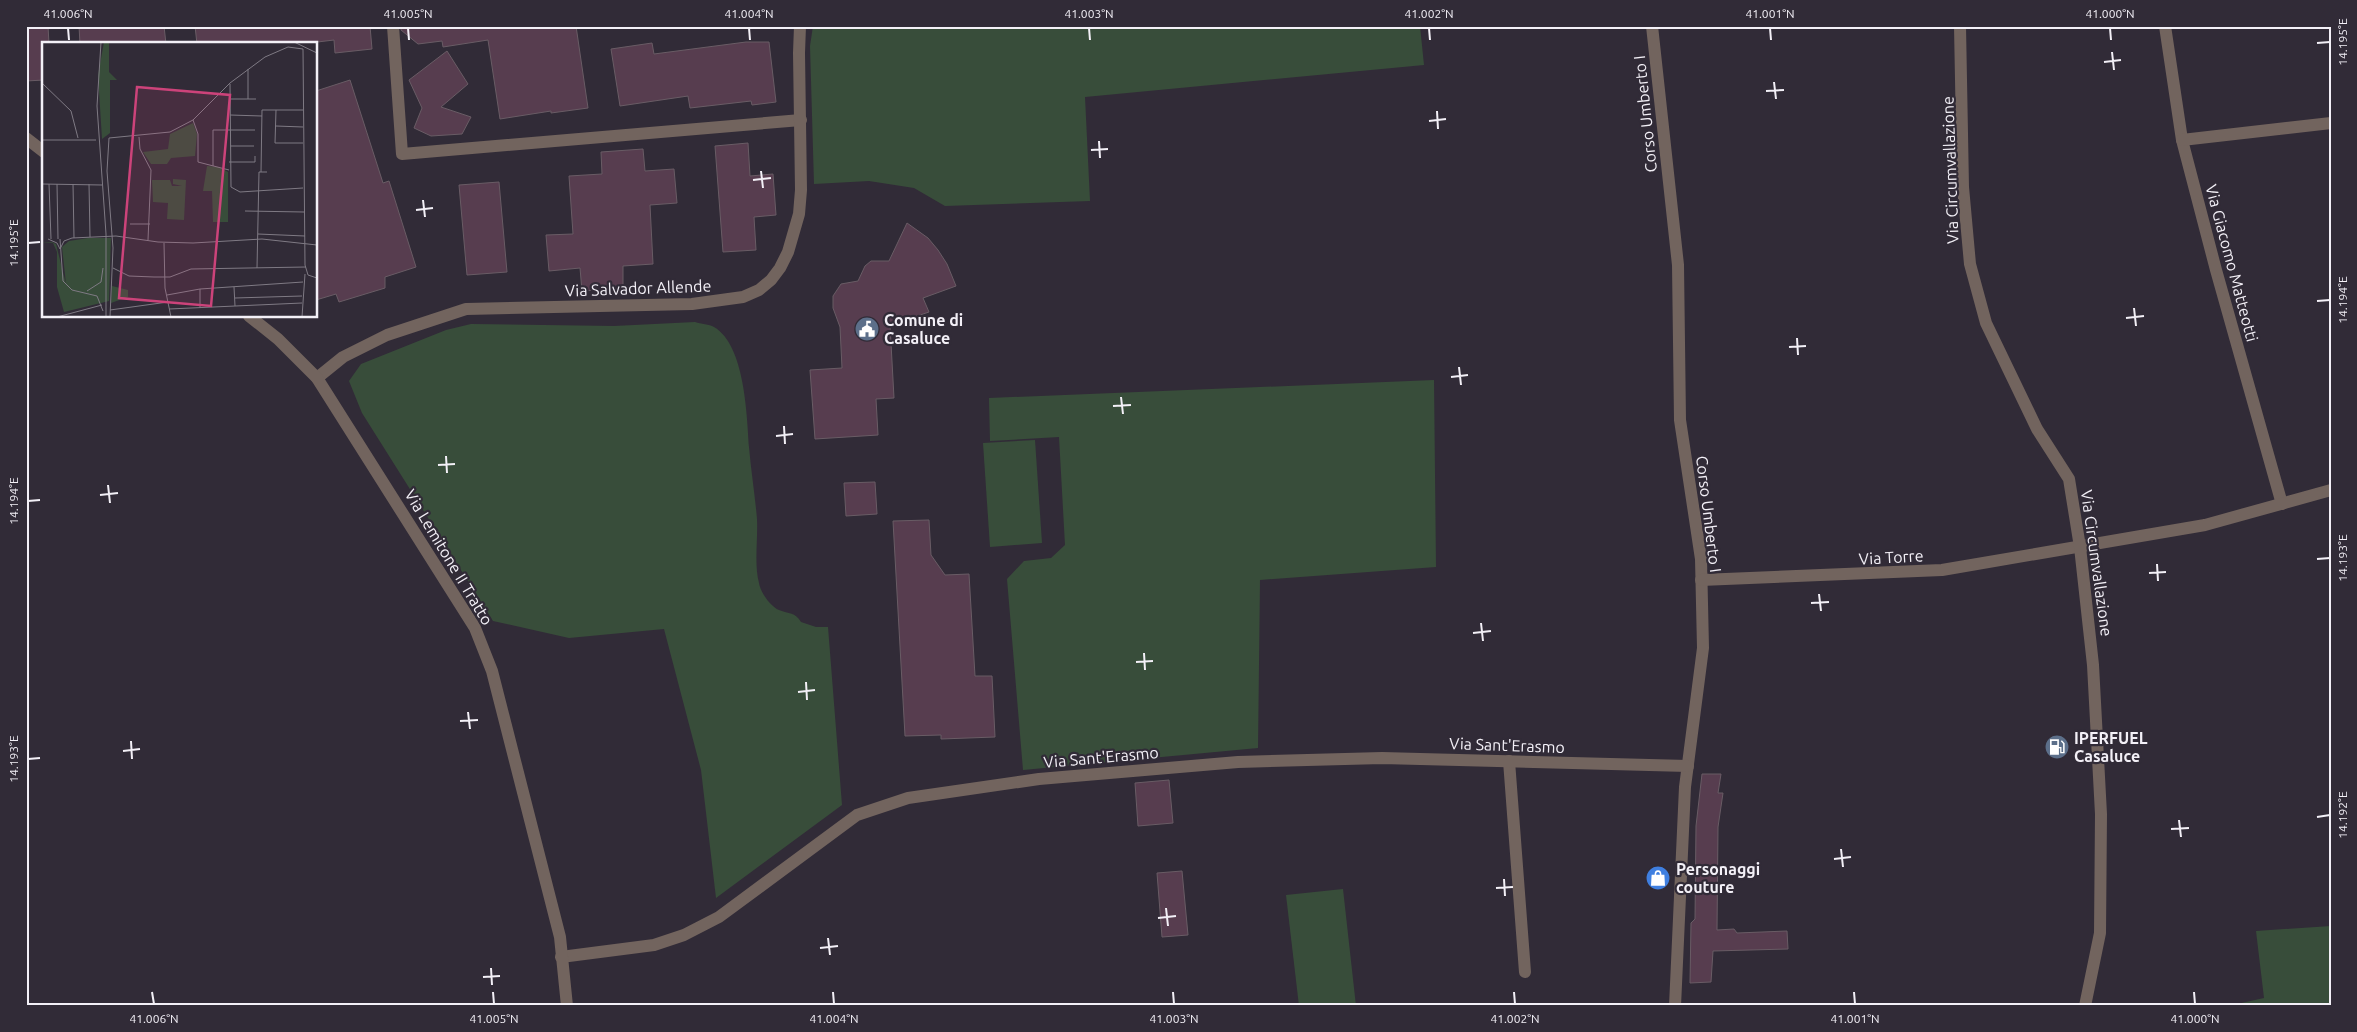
<svg xmlns="http://www.w3.org/2000/svg" width="2357" height="1032" font-family="Ubuntu,sans-serif">
	<style>
		.green { fill: #384d3a }
		.building { fill: #573d4f; stroke: #695c65 }
		.lines { fill: none; stroke-linecap: round; stroke-linejoin: round }
		.minor { stroke: #72645e; stroke-width: 12 }
		.tertiary { stroke: #72645e; stroke-width: 12 }
		.ticks { fill: none; stroke: #f3f0f7; stroke-width: 2 }
		.labels { text-anchor: middle; stroke-width: 4.5; stroke-linejoin: round; paint-order: stroke }
		.street-label { font-size: 16px; fill: #f3f0f7; stroke: #312b37 }
		.poi-label { font-size: 16px; font-weight: bold; fill: #f3f0f7; stroke: #312b37; text-anchor: start }
		.inset-road { fill: none; stroke: #7f7a84; stroke-width: 1 }
		.view { fill: #cc437a; fill-opacity: 0.15; stroke: #cc437a; stroke-width: 2.5 }
		.inset-edge { fill: none; stroke: #f3f0f7; stroke-width: 2.5 }
		.neatline { fill: none; stroke: #f3f0f7; stroke-width: 2 }
		.ticks-label { font-size: 12px; text-anchor: middle; fill: #f3f0f7 }
	</style>
	<rect width="100%" height="100%" fill="#312b37"/>
	<g class="green">
		<polygon points="813,26 1420,26 1424,65 1085,97 1090,201 945,206 914,188 869,181 814,184 810,46"/>
		<path d="M695,322C701,324 709,324 714,327C745,345 747,416 749,447C751,471 755,495 757,519C758,539 754,565 759,583C760,592 771,607 779,610C789,614 795,612 801,622L816,627H828L842,805L716,898L701,770L664,629L569,638L493,621L362,413L349,381L361,364L446,330L471,324L614,326Z"/>
		<polygon points="1434,380 1436,567 1260,580 1258,748 1023,770 1007,579 1024,561 1051,558 1065,545 1059,437 990,441 989,398"/>
		<polygon points="1035,440 1042,543 990,547 983,443"/>
		<polygon points="1343,889 1356,1006 1299,1006 1286,895"/>
		<polygon points="2331,926 2331,1006 2228,1006 2264,998 2256,931"/>
	</g>
	<g class="building">
		<polygon points="26,26 48,26 49,44 44,44 44,80 26,81"/>
		<polygon points="79,26 164,26 166,44 80,44"/>
		<polygon points="195,26 370,26 372,49 335,53 334,40 301,44 197,44"/>
		<polygon points="401,26 576,26 588,108 551,113 551,111 500,119 488,40 443,47 442,41 418,44 401,30"/>
		<polygon points="746,42 769,42 776,102 752,105 751,101 690,108 688,96 620,106 611,49 652,43 654,54"/>
		<polygon points="447,51 468,84 441,107 471,117 462,134 431,136 414,128 422,108 409,80"/>
		<polygon points="350,80 383,183 389,181 416,267 385,277 385,288 339,302 336,294 316,300 316,91"/>
		<polygon points="748,143 750,176 773,174 776,215 754,217 756,250 723,252 715,146"/>
		<polygon points="643,149 645,171 674,169 677,203 650,205 653,264 623,266 623,288 582,291 580,268 549,271 546,235 573,234 569,176 602,174 601,152"/>
		<polygon points="499,182 507,272 467,275 459,185"/>
		<polygon points="907,223 928,238 938,250 947,264 956,286 923,298 929,312 890,325 894,398 876,399 878,435 815,439 810,370 842,368 840,327 833,308 833,296 841,284 858,281 865,266 871,261 889,261"/>
		<polygon points="875,482 877,514 846,516 844,483"/>
		<polygon points="929,520 931,555 945,575 969,574 975,676 992,676 995,737 941,739 941,735 905,736 893,521"/>
		<polygon points="1702,774 1721,774 1718,793 1723,793 1718,827 1717,930 1734,929 1737,933 1787,931 1788,949 1713,951 1711,982 1690,983 1691,923 1695,919 1696,826"/>
		<polygon points="1169,780 1173,823 1138,826 1135,783"/>
		<polygon points="1182,871 1188,935 1162,937 1157,873"/>
	</g>
	<g class="lines">
		<g class="minor">
			<polyline points="393,26 402,154 801,120"/>
			<polyline points="1652,26 1678,265 1680,420 1701,559 1703,648 1685,787 1675,1006"/>
			<polyline points="2165,26 2182,140 2216,270 2282,504"/>
			<polyline points="2182,140 2331,123"/>
			<polyline points="317,378 343,357 387,335 466,309 692,304 743,297 759,290 771,280 780,268 788,252 799,214 801,190 799,53 800,26"/>
			<polyline points="1701,580 1942,570 2205,525 2331,490"/>
			<polyline points="1509,761 1525,972"/>
			<polyline points="561,957 654,945 684,935 719,917 857,815 908,798 1039,779 1238,762 1382,758 1688,766"/>
		</g>
		<g class="tertiary">
			<polyline points="1960,26 1963,187 1970,264 1986,323 2037,429 2069,479 2080,547 2093,665 2101,814 2100,933 2085,1006"/>
			<polyline points="26,138 44,152"/>
			<polyline points="249,316 278,339 317,378 475,628 492,671 560,937 567,1006"/>
		</g>
	</g>
	<path class="ticks" d="M68,28L69,40M408,28L409,40M749,28L750,40M1089,28L1090,40M1429,28L1430,40M1770,28L1771,40M2110,28L2111,40M2317,43L2330,42M2112,52L2114,70M2104,62L2121,60M1774,82L1776,99M1766,91L1784,90M1437,111L1438,129M1429,121L1446,119M1099,141L1100,158M1091,150L1108,149M761,171L763,188M753,180L771,178M423,200L425,217M416,210L433,208M28,243L40,242M2317,301L2330,300M2134,308L2136,326M2126,318L2144,316M1797,338L1798,355M1789,347L1806,346M1459,367L1461,385M1451,377L1468,375M1121,397L1123,414M1113,406L1131,405M784,426L785,444M776,436L793,434M446,456L447,473M438,465L455,464M108,485L110,503M100,495L118,493M28,501L40,500M2317,559L2330,558M2157,564L2158,581M2149,573L2166,572M1819,594L1821,611M1811,603L1829,602M1481,623L1483,641M1473,633L1491,631M1144,653L1145,670M1136,662L1153,661M806,682L807,700M798,692L815,690M468,712L470,729M460,721L478,720M131,741L132,759M123,751L140,749M28,759L40,758M2317,817L2330,815M2179,820L2181,837M2171,829L2189,828M1841,849L1843,867M1834,859L1851,857M1504,879L1505,896M1496,888L1513,887M1166,908L1168,926M1158,918L1176,916M828,938L830,955M820,948L838,946M491,968L492,985M483,977L500,976M152,992L154,1004M493,992L494,1004M833,992L834,1004M1173,992L1174,1004M1514,992L1515,1004M1854,992L1855,1004M2194,992L2195,1004"/>
	<defs>
		<symbol id="civic-disc" viewBox="-11 -11 22 22"><circle r="9.5" fill="#5c6f8a" stroke="#312b37"/><path d="M-.6-6.5H3V-4.5H.6V-3L4-1V1h2V6H-6V1h2V-1L-.6-3ZM-1.2 2.5V6h2.4V2.5Z" fill="#fff"/></symbol>
		<symbol id="fuel-disc" viewBox="-11 -11 22 22"><circle r="9.5" fill="#5c6f8a" stroke="#312b37"/><path d="M-5.5-6h7V0h2V4h1.3V-2.5L3-4.5l.8-.8L6-3V5H2.5V1h-1V6h-7ZM-4.2-4.7v3.2H.2V-4.7Z" fill="#fff"/></symbol>
		<symbol id="shop-disc" viewBox="-11 -11 22 22"><circle r="9.5" fill="#3f7fe0" stroke="#312b37"/><path d="M-5-2.5h2.3a2.7 3.5 0 0 1 5.4 0H5L5.5 6h-11ZM-1.5-2.5h3a1.5 2.3 0 0 0-3 0Z" fill="#fff"/></symbol>
	</defs>
	<g fill-rule="evenodd">
		<use href="#civic-disc" x="853" y="315" width="28" height="28"/>
		<use href="#fuel-disc" x="2043" y="733" width="28" height="28"/>
		<use href="#shop-disc" x="1644" y="864" width="28" height="28"/>
	</g>
	<g class="labels">
		<g class="street-label">
			<text transform="translate(1645 114) rotate(-96)" y="6">Corso Umberto I</text>
			<text transform="translate(1950 170) rotate(-92)" y="6">Via Circumvallazione</text>
			<text transform="translate(2232 263) rotate(75)" y="6">Via Giacomo Matteotti</text>
			<text transform="translate(638 288) rotate(-2)" y="6">Via Salvador Allende</text>
			<text transform="translate(1709 514) rotate(83)" y="6">Corso Umberto I</text>
			<text transform="translate(449 557) rotate(59)" y="6">Via Lemitone II Tratto</text>
			<text transform="translate(1891 557) rotate(-3)" y="6">Via Torre</text>
			<text transform="translate(2097 563) rotate(82)" y="6">Via Circumvallazione</text>
			<text transform="translate(1507 745) rotate(2)" y="6">Via Sant'Erasmo</text>
			<text transform="translate(1101 757) rotate(-5)" y="6">Via Sant'Erasmo</text>
		</g>
		<g class="poi-label">
			<text x="884" y="326">Comune di<tspan x="884" dy="18">Casaluce</tspan></text>
			<text x="2074" y="744">IPERFUEL<tspan x="2074" dy="18">Casaluce</tspan></text>
			<text x="1676" y="875">Personaggi<tspan x="1676" dy="18">couture</tspan></text>
		</g>
	</g>
	<g transform="translate(42 42)">
		<rect width="275" height="275" fill="#312b37"/>
		<path d="M62,0H67V30L75,38H68V91L60,97L56,33ZM151,81L155,92L153,114L129,116L125,122H109L101,110L126,107L128,92ZM165,124L177,125L186,130V180H171L170,149H161ZM131,137L144,138L142,178L125,177L126,161L111,160L110,138H128L130,144H140L131,142ZM46,196H69L67,259L22,270L15,245V210L11,201L0,200H10L14,202L24,242L20,205L27,199ZM70,244L86,248V255L69,261Z" fill="#384d3a"/>
		<path class="inset-road" d="M59,0L55,64L64,192V275M252,0L275,11M261,7L263,223L266,233L275,236M206,27V57M0,41L29,69L36,96M188,42L189,145L198,150L261,146M188,57H214M234,68L233,101H261M188,73L220,74M151,78L156,92V120L187,128M234,84L261,85M97,95L98,107L109,128L106,198M0,98H54M188,104H212M187,120H213V114M171,124V88H213M219,130L220,68H261M0,142L60,143M7,142L9,197M15,142L16,197M31,142L32,196M47,142L48,195M203,169L262,170M88,182H108M216,192L263,194M30,196L74,194L116,200L151,201L220,197L275,203M6,197L15,201L18,207M18,197L21,239L30,248L55,254L61,269M122,201L123,246L129,275M18,207L22,199L30,196M71,226L87,234L112,235H128L149,227L264,225M215,226L217,130H225M192,245L193,264M158,247V266M45,249L59,240L61,226M125,253L158,247L261,240M193,256L260,254M127,267L260,261M68,268L126,260M15,275L60,263M68,275L71,206L65,129L67,96L128,90L151,78L188,41L223,15L246,5L261,7M260,275L263,232"/>
		<path class="view" d="M95,45L188,53L169,264L77,256Z"/>
		<rect width="275" height="275" class="inset-edge"/>
	</g>
	<rect width="2357" height="1032" fill="none" stroke="#312b37" stroke-width="55"/>
	<rect x="28" y="28" width="2302" height="976" class="neatline"/>
	<g class="ticks-label">
		<text x="68" y="18">41.006°N</text>
		<text x="408" y="18">41.005°N</text>
		<text x="749" y="18">41.004°N</text>
		<text x="1089" y="18">41.003°N</text>
		<text x="1429" y="18">41.002°N</text>
		<text x="1770" y="18">41.001°N</text>
		<text x="2110" y="18">41.000°N</text>
		<text transform="translate(2343 42) rotate(-90)" y="4">14.195°E</text>
		<text transform="translate(14 243) rotate(-90)" y="4">14.195°E</text>
		<text transform="translate(2343 300) rotate(-90)" y="4">14.194°E</text>
		<text transform="translate(14 501) rotate(-90)" y="4">14.194°E</text>
		<text transform="translate(2343 558) rotate(-90)" y="4">14.193°E</text>
		<text transform="translate(14 759) rotate(-90)" y="4">14.193°E</text>
		<text transform="translate(2343 815) rotate(-90)" y="4">14.192°E</text>
		<text x="154" y="1023">41.006°N</text>
		<text x="494" y="1023">41.005°N</text>
		<text x="834" y="1023">41.004°N</text>
		<text x="1174" y="1023">41.003°N</text>
		<text x="1515" y="1023">41.002°N</text>
		<text x="1855" y="1023">41.001°N</text>
		<text x="2195" y="1023">41.000°N</text>
	</g>
</svg>
